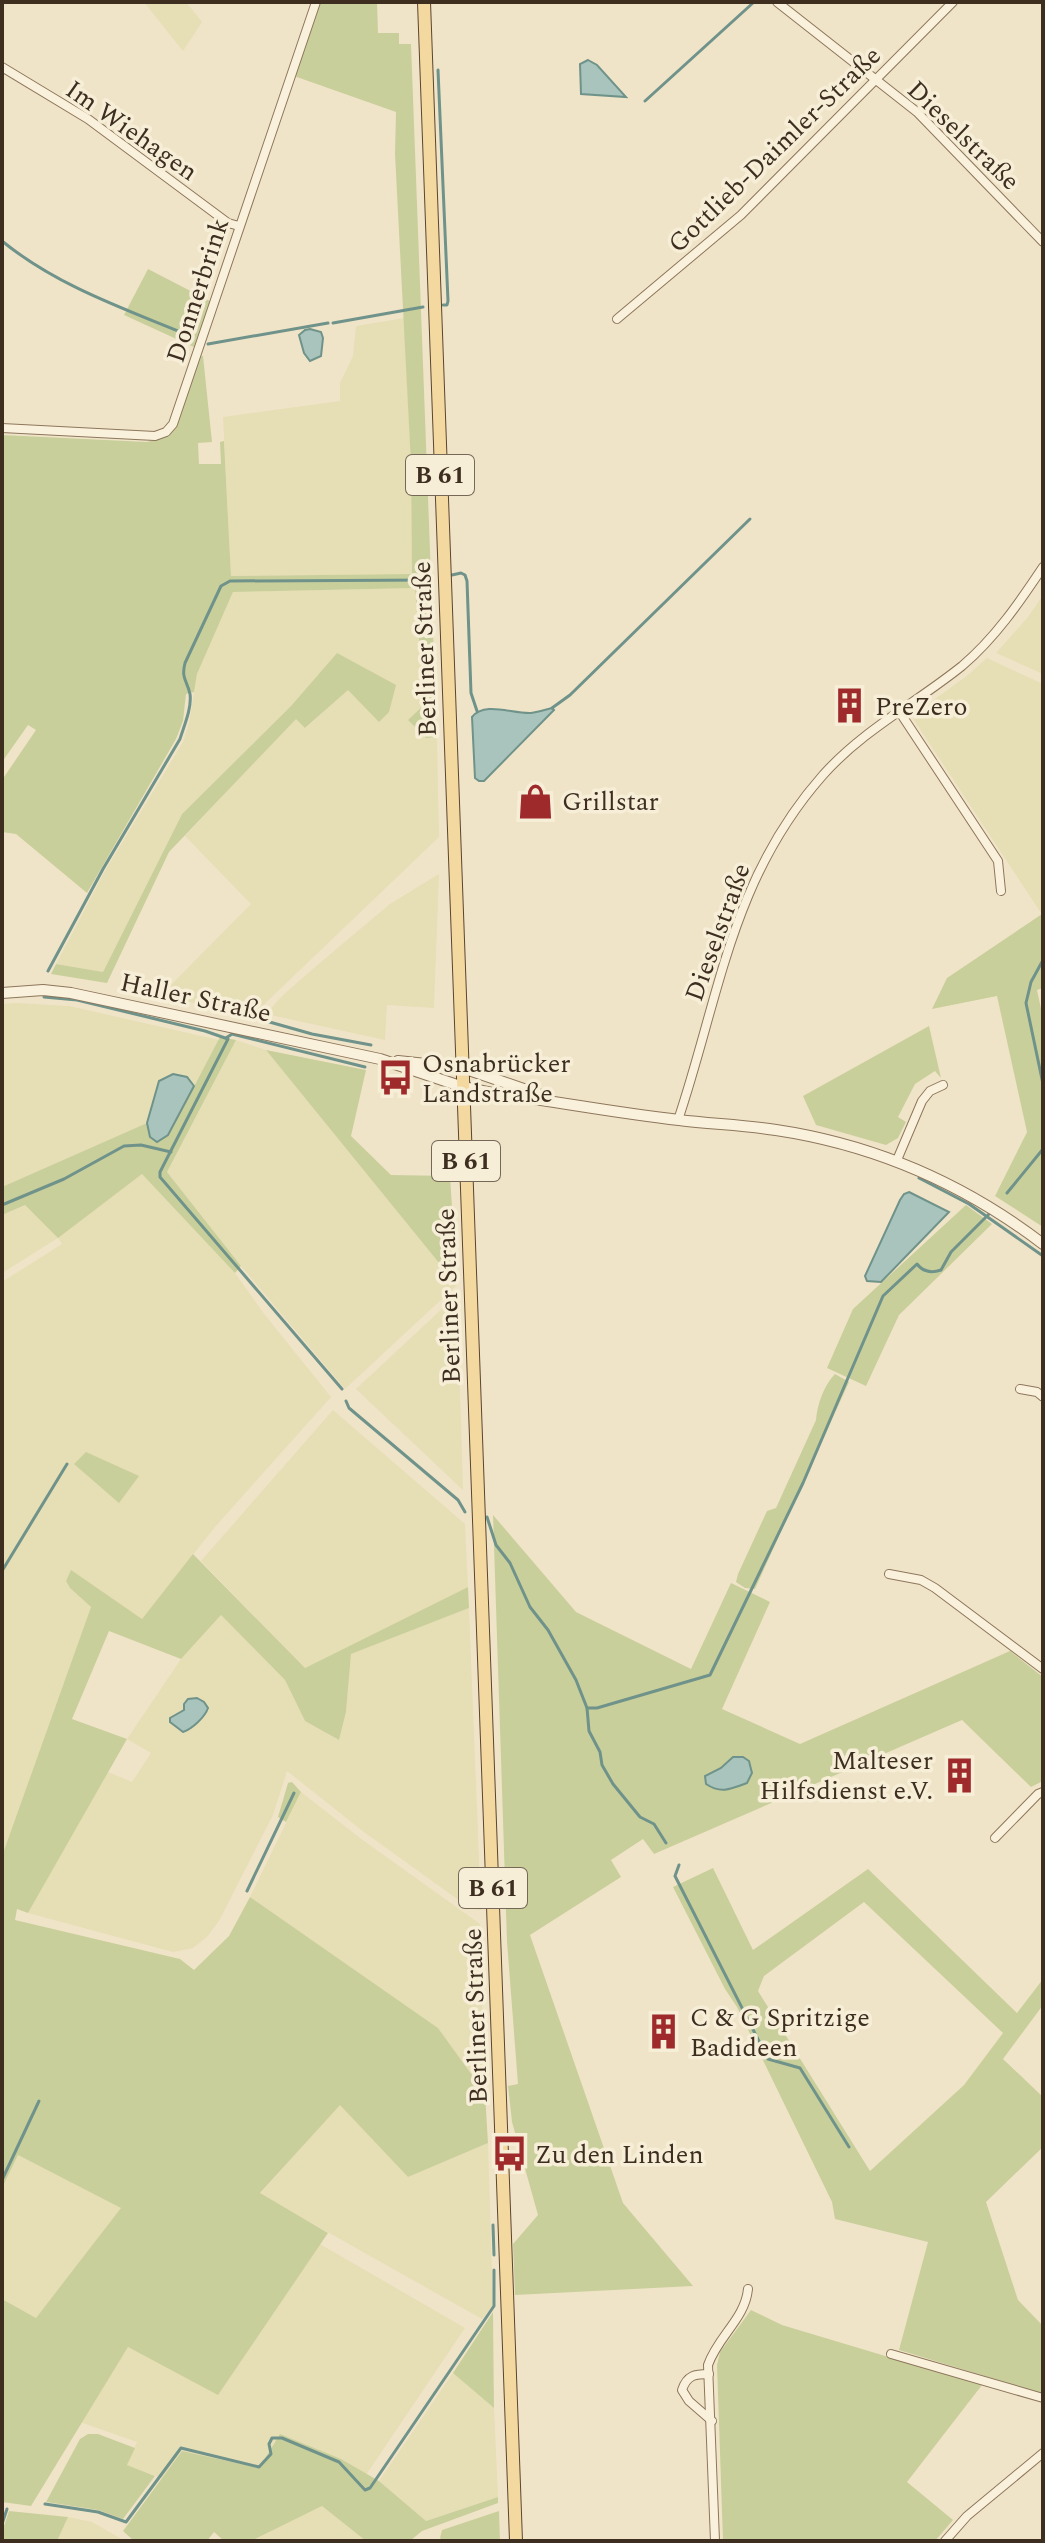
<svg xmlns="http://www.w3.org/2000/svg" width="1045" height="2543" font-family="Spectral,serif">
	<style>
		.farmland { fill: #e6deb5 }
		.green { fill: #c9cf9b; fill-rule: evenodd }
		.water { fill: #a9c4bc; stroke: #6f938a; stroke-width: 2 }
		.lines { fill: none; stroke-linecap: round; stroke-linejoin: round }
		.stream { stroke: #6f938a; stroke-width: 3 }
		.minor-casing { stroke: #8d765c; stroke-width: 10 }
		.tertiary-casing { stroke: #8d765c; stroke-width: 12 }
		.primary-casing { stroke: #5b4430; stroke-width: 14 }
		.minor { stroke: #faf1dc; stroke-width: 8 }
		.tertiary { stroke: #faf1dc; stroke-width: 10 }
		.primary { stroke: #f3d9a0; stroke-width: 12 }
		.labels { text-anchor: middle; stroke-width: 7; stroke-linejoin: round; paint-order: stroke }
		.shield { fill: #f7eed8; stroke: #756857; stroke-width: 2 }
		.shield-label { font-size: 24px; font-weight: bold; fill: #3d2e20 }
		.street-label { font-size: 26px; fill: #3d2e20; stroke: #f7eed8 }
		.poi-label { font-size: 26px; fill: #3d2e20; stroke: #f7eed8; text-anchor: start }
	</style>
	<rect width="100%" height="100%" fill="#f0e4c8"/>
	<g class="farmland">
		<polygon points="144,2 186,2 202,22 183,51"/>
		<polygon points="404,318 411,464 412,574 231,576 223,417 340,401 340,383 353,356 356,326"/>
		<polygon points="415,588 426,738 437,737 439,837 255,1013 231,1012 161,995 251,904 185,836 296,718 306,728 348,689 379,721 337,653 291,706 182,814 103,972 56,964 105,871 183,742 189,723 197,674 233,592"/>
		<polygon points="1043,595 1043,674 996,653 1028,617"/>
		<polygon points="987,658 1043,684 1043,916 914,720 917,712 968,675"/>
		<polygon points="439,874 434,1008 387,1005 385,1040 266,1014 282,996 314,968 390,904"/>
		<polygon points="17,1003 69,1006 219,1040 194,1086 187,1077 159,1081 147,1123 2,1187 2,1004"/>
		<polygon points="236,1040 266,1050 457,1285 345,1389 241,1266 167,1172"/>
		<polygon points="142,1174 235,1273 265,1315 331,1397 215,1527 142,1619 71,1571 66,1581 70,1588 91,1607 2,1856 2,1282 62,1244 58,1238 2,1273 2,1215 25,1205 58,1237"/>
		<polygon points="457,1295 463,1490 356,1389"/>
		<polygon points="333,1410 465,1524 468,1587 305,1668 201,1561"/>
		<polygon points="469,1608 481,1910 471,1909 364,1832 287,1771 273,1815 219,1921 207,1937 193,1948 173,1952 28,1913 108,1772 132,1782 151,1753 127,1739 181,1659 221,1615 285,1680 305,1721 339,1740 346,1712 351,1654"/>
		<polygon points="301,1792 360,1838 480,1924 485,2093 438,2028 250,1897"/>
		<polygon points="340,2104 408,2177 488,2143 493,2305 482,2319 260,2194"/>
		<polygon points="18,2155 122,2208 36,2318 2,2299 2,2188"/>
		<polygon points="320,2244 465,2328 366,2475 341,2459 275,2441 260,2469 182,2451 162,2478 127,2465 137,2442 80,2422 128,2347 218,2394"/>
		<polygon points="453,2373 494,2408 498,2497 426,2521 379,2481"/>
		<polygon points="322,2506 366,2541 251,2541"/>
		<polygon points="68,2517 92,2522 125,2541 57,2541"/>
	</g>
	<g class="green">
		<polygon points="320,2 377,2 378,33 399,33 399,44 411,44 437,737 426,738 408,720 424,705 415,588 233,592 197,674 194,692 186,694 183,721 176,739 87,893 16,834 2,832 2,780 36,730 28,725 2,762 2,435 147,442 168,436 177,426 200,356 203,356 212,442 198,443 199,464 221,464 220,442 224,441 231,576 412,574 411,464 395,154 396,112 294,76"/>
		<polygon points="148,269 210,301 194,347 124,315"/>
		<polygon points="337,653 396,685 389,712 379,722 348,690 305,728 296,719 169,852 107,983 51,974 56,964 103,972 182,814 291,706"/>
		<polygon points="1042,914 1043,988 1037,990 1043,1018 1043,1227 995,1196 1027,1132 997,996 932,1009 947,978"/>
		<polygon points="929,1026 941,1078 935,1071 915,1084 898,1117 906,1122 898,1138 886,1145 816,1125 803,1096"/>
		<polygon points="220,1037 236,1040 167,1172 241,1266 235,1273 142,1174 58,1238 25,1205 2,1215 2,1187 147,1123 150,1137 168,1136"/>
		<polygon points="266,1050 366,1070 351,1136 391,1175 450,1176 457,1285"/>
		<polygon points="966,1205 992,1224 899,1315 866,1386 827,1368 853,1309"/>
		<path d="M835,1374L849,1382L755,1589L745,1588L736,1582L738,1574L767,1511L776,1508L816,1420C817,1405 824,1385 835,1374Z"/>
		<polygon points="86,1452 139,1476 119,1503 74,1464"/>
		<polygon points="493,1515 576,1612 691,1669 731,1583 770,1602 722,1709 800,1744 1010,1651 1043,1677 1043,1781 1031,1787 962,1720 654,1854 643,1839 611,1860 621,1877 530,1935 623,2203 693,2286 515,2295 513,2244 538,2215 512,2122 508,2086 518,2084 507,1942"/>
		<polygon points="193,1554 305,1668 468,1587 469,1608 351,1654 346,1712 339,1740 305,1721 285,1680 221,1615 181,1659 109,1631 72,1719 127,1739 28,1913 17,1909 15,1920 180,1959 194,1970 229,1936 250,1897 438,2028 485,2093 488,2143 408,2177 340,2105 260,2193 328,2233 218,2395 128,2347 31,2506 2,2502 2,2299 36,2318 121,2208 18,2155 2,2188 2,1856 91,1607 70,1588 66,1581 71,1570 142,1619"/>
		<polygon points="292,1782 301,1792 286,1822 278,1817 288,1783"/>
		<path d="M713,1868L753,1950L868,1869L1017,2013L1043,1979V2005L1003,2059L1043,2097V2147L986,2202L1018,2300L1043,2326V2394L899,2350L928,2242L835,2219L832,2202L737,2007L725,1989L673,1887ZM864,1902L1003,2033L964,2085L870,2171L758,1991L764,1976Z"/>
		<polygon points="751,2310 782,2325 982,2385 907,2482 953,2520 935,2541 723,2541 717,2365 720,2352"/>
		<polygon points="493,2312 494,2408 453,2373"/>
		<polygon points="88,2434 98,2434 135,2448 127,2465 155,2476 123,2519 98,2510 46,2502 80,2439"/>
		<polygon points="280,2434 341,2459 379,2481 426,2521 498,2497 498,2503 422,2531 410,2541 366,2541 322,2506 251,2541 224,2541 214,2532 207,2541 134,2541 123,2531 182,2451 259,2468"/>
		<polygon points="9,2511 68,2517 57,2541 2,2541 2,2532"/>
		<polygon points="499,2511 500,2541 443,2541 440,2538 442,2530"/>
	</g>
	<g class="water">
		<polygon points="588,60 597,65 626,97 581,94 580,64"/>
		<polygon points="310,329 321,332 323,338 321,356 310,361 304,353 299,335 305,330"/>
		<path d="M552,708L554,710L484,781H479L475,778L472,717C485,701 512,714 531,713C538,712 545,710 552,708Z"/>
		<polygon points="173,1074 187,1077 194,1086 168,1135 157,1142 150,1137 147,1123 159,1081"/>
		<polygon points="909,1192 949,1212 881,1282 867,1281 865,1276 900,1200 904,1194"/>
		<path d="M197,1698L204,1702L208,1708C205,1717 192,1729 183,1732L170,1722V1718L184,1710V1704L188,1699Z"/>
		<path d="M733,1757H743L749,1761L752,1773L747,1783C731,1789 721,1794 706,1784L705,1776L721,1768Z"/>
	</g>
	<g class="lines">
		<g class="stream">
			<polyline points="438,70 448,301 447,305 443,305"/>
			<polyline points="645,101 754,2"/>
			<path d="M2,241C57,286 125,309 190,336"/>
			<polyline points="333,323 423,307"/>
			<polyline points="208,344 328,323"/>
			<polyline points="452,575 461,573 465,575 467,581 471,693 477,711"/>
			<polyline points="552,708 570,695 750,519"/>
			<polyline points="1043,960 1031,982 1026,1003 1043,1084"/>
			<path d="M48,971L103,869L180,739C184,726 192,708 190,694C187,680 181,679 185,663L221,586L230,581L431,580"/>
			<polyline points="44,997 77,1000 205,1031 228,1039 160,1172 160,1177 342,1389"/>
			<polyline points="266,1021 312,1034 371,1045"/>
			<polyline points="226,1038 232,1034 365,1067"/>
			<polyline points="919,1178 969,1204 1043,1256"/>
			<polyline points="1007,1193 1043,1149"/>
			<polyline points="2,1205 64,1179 124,1146 141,1145 171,1152"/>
			<polyline points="346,1401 349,1408 458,1500 465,1512"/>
			<polyline points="487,1517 496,1545 510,1563 530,1607 548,1630 576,1680 587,1708 589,1731 600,1752 602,1765 613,1784 640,1817 654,1824 666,1843"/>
			<polyline points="2,1571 67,1464"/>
			<path d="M587,1708H597L710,1675L803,1483L883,1296L917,1264C923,1272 932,1273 941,1270L951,1252L989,1214"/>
			<polyline points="679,1865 675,1876 768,2059 800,2068 849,2147"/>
			<polyline points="247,1891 294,1793"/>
			<polyline points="2,2180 39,2101"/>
			<polyline points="493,2225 494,2255"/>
			<polyline points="45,2504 98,2512 126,2522 181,2448 259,2467 271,2454 269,2444 272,2438 282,2438 339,2462 365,2490 370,2488 494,2306 494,2270"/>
			<polyline points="2,2524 7,2509"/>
		</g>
		<defs>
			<g id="minor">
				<polyline points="777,2 917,112 1043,242"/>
				<polyline points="2,67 88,119 228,223 239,226"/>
				<polyline points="617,319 741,215 953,2"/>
				<polyline points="2,428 155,436 166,432 173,424 316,2"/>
				<polyline points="899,711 998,861 1001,891"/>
				<path d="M678,1120C720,995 731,879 823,775C863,730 916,703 962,666C995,638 1019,603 1043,567"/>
				<polyline points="897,1160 922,1101 930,1091 943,1085"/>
				<polyline points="1020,1389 1037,1392 1043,1397"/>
				<polyline points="889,1574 921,1580 935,1588 1043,1669"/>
				<polyline points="995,1838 1038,1794 1043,1792"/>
				<polyline points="891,2354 1043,2398"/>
				<path d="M709,2374C695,2374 687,2375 682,2390L689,2401L712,2421"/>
				<path d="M715,2541L708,2365C718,2336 745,2319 748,2289"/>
				<polyline points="945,2541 967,2516 1043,2453"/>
			</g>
			<g id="tertiary">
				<path d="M2,993L43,990L71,993L380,1059L463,1087L492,1093C554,1101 616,1113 679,1120C711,1124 744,1125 776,1130C876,1145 963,1183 1043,1244"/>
				<polyline points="398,1061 463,1068 541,1095"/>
			</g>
			<polyline id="primary" points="424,2 516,2541"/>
		</defs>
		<use href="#minor" class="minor-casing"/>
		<use href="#tertiary" class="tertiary-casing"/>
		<use href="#primary" class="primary-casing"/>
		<use href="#minor" class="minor"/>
		<use href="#tertiary" class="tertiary"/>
		<use href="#primary" class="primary"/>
	</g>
	<defs>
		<symbol id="building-bare" viewBox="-9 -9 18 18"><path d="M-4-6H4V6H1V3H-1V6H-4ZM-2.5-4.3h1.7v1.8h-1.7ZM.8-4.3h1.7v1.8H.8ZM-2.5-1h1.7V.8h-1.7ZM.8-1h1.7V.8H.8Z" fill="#9e2a2b" stroke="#f7eed8" stroke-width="2.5" paint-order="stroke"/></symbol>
		<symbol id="shop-bare" viewBox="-9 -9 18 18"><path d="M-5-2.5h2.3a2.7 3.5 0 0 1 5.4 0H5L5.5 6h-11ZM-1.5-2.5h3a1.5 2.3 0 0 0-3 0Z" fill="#9e2a2b" stroke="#f7eed8" stroke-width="2.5" paint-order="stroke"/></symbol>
		<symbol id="bus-bare" viewBox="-9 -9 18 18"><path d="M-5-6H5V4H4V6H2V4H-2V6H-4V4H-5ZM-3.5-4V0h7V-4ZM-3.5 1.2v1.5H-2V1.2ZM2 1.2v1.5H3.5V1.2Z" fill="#9e2a2b" stroke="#f7eed8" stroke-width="2.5" paint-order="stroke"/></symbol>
	</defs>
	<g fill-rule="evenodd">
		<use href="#building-bare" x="824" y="680" width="51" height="51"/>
		<use href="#shop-bare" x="510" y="776" width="51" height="51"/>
		<use href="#bus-bare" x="370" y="1052" width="51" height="51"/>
		<use href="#building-bare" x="934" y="1750" width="51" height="51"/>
		<use href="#building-bare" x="638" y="2006" width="51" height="51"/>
		<use href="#bus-bare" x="484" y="2128" width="51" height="51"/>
	</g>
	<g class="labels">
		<g class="shield">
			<rect x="406" y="455" width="68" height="40" rx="6"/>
			<rect x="432" y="1141" width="68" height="40" rx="6"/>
			<rect x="459" y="1868" width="68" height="40" rx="6"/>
		</g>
		<g class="shield-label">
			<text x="440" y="483">B 61</text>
			<text x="466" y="1169">B 61</text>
			<text x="493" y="1896">B 61</text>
		</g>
		<g class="street-label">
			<text transform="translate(132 130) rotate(35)" y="9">Im Wiehagen</text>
			<text transform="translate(964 135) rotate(44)" y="9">Dieselstraße</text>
			<text transform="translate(774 149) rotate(-44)" y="9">Gottlieb-Daimler-Straße</text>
			<text transform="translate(197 290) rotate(-72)" y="9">Donnerbrink</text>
			<text transform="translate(424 649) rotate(-92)" y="9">Berliner Straße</text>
			<text transform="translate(717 932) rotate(-70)" y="9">Dieselstraße</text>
			<text transform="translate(196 997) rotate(12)" y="9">Haller Straße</text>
			<text transform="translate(448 1296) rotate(-92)" y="9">Berliner Straße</text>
			<text transform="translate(475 2016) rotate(-92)" y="9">Berliner Straße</text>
		</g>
		<g class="poi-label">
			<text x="875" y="715">PreZero</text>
			<text x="562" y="810">Grillstar</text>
			<text x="422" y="1072">Osnabrücker<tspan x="422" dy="30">Landstraße</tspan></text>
			<text x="933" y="1769" text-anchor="end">Malteser<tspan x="933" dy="30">Hilfsdienst e.V.</tspan></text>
			<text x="690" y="2026">C &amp; G Spritzige<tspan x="690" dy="30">Badideen</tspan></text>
			<text x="535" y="2163">Zu den Linden</text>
		</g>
	</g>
	<rect width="1045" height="2543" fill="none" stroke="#3d2e20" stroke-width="8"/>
</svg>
